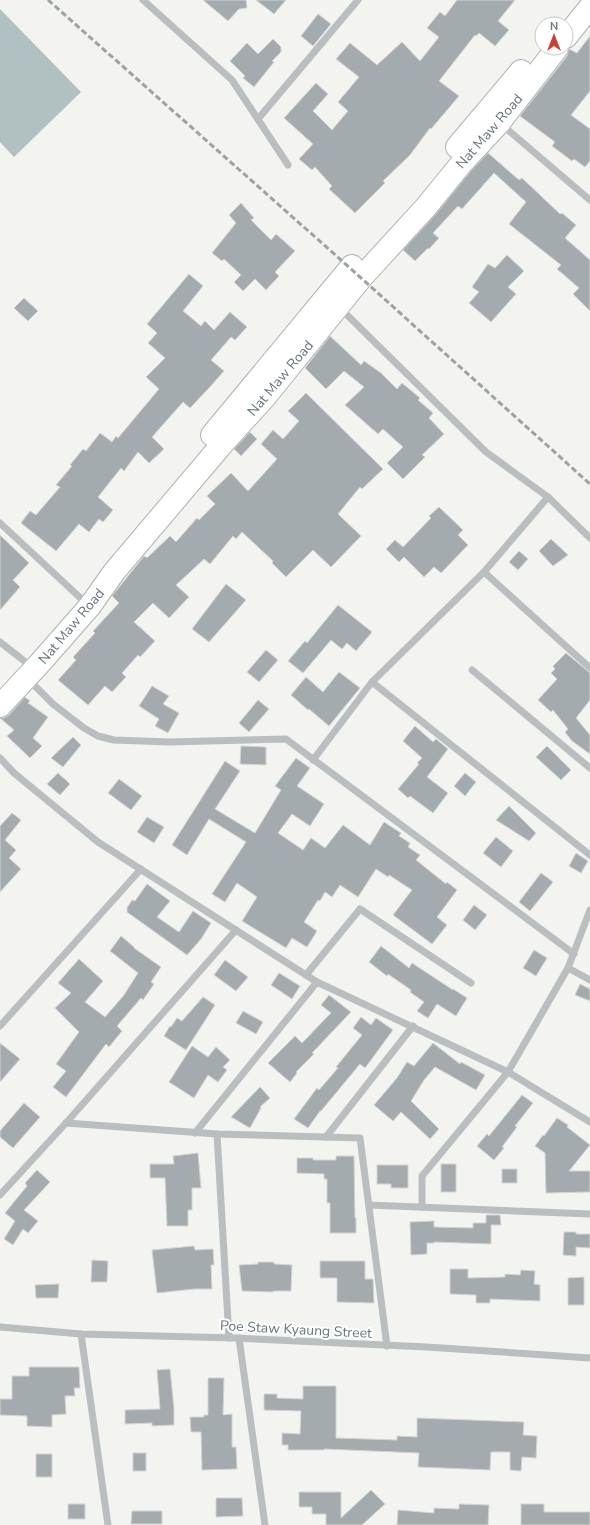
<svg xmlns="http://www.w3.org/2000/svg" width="590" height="1525" font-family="'Nunito Sans',sans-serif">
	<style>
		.water { fill: #b1c0c1 }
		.building { fill: #a3abae; stroke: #d5d4d3 }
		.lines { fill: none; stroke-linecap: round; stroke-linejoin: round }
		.major-casing { stroke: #adb2b4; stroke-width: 24 }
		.minor { stroke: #b9bec0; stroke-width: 7 }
		.major { stroke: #fff; stroke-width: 22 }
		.rail { stroke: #9ba3a5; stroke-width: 3; stroke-dasharray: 6 3; stroke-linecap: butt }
		.labels { text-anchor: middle; stroke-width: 4; stroke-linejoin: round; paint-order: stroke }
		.street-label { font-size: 14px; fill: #66777d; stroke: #fff }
	</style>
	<rect width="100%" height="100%" fill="#f3f3f0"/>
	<polygon class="water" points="0,9 81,92 14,157 0,142"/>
	<g class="building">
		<polygon points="203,0 246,0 247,8 239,9 228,21"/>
		<polygon points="256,0 286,0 274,14"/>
		<polygon points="457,0 515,0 498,21 509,30 495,46 479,33 476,36 475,35 439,81 459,96 431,129 430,128 410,155 383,181 385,183 355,213 329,189 332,186 315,167 312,170 299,159 313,144 284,118 316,83 328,94 313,111 332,130 348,111 338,102 359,77 336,59 350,43 377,65 402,42 420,61 439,37 427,28 440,12 445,16"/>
		<polygon points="318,14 331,24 313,46 301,36"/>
		<polygon points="590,36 590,91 571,115 590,129 590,161 585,167 574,159 572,161 552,146 555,142 520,116 567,56 569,49 577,53"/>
		<polygon points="273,39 281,47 281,52 272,61 274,62 254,87 243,78 245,76 230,61 247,43 258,54"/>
		<polygon points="488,153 519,180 522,178 560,214 562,213 576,225 565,238 590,260 590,311 573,294 579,288 557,269 561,265 509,224 526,202 494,173 462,209 458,206 433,233 439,238 429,249 428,248 415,261 403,250 435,215 470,172"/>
		<polygon points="241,203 254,218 251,220 271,240 276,234 295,251 275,272 279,276 266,290 255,279 243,291 234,282 241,275 224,259 222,261 212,253 236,223 229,215"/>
		<polygon points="507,255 524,271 508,287 516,294 491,322 469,303 479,292 472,287 488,264 495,268"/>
		<polygon points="189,274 203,286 183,311 201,326 205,321 214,330 230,312 247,327 235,340 231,337 211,360 224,371 209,388 190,408 183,402 152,437 164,449 149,463 138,452 124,471 121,468 98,497 113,510 103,522 99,519 89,532 79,524 56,551 21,523 30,511 36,515 60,487 56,485 72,466 70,465 83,449 86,451 100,433 112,442 116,436 118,438 159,389 146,377 165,358 148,343 157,333 147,324"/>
		<polygon points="24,298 38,311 28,321 14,308"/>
		<polygon points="330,336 361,365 364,361 381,373 397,389 402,383 420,398 418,400 433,413 429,418 444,434 422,455 425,457 403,479 387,463 403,447 383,429 378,434 345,405 364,387 344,371 326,389 305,368"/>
		<polygon points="306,393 383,469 362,489 360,487 338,514 361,536 331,567 313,550 286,577 272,563 273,561 242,532 236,539 233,536 210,564 204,559 176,585 189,597 169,618 153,603 134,622 155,641 140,657 138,655 122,673 126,677 112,692 105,686 88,705 58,680 76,660 73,657 95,633 93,631 119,603 112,596 144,556 147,558 170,536 176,542 197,518 199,520 215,504 207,496 231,473 248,491 277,459 261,444 273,430 283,439 299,421 288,411"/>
		<polygon points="250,432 257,439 241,456 234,449"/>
		<polygon points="439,507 463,530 458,535 468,545 441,573 434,567 424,577 404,557 399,562 386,549 395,540 403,547 431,518 429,516"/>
		<polygon points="0,535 29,563 13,580 20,587 0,610"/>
		<polygon points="551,539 568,555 553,566 539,551"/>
		<polygon points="519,551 528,559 518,570 509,562"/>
		<polygon points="226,584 246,600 209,642 192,629"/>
		<polygon points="338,605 372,632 356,651 347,643 342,649 331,640 303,673 288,661 305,641 307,643"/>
		<polygon points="266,650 278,660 259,682 247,672"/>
		<polygon points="566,653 590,673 590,700 576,718 590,735 590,754 572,741 565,732 568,729 553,710 551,712 538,700 557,679 551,673 555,669 553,666"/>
		<polygon points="339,672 360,688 329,726 309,709 308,710 291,695 306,677 323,692"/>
		<polygon points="152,686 169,696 163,704 179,713 168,733 155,726 159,719 139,706"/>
		<polygon points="25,697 30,701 28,703 48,717 33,738 42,746 30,758 7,736 14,730 0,718 4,718 9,715"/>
		<polygon points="258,700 269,709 249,732 239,723"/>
		<polygon points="415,726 433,742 436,739 448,749 427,777 448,793 433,813 410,796 408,798 398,789 419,764 417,763 422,758 403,741"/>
		<polygon points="73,737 81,745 63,767 51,758"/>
		<polygon points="241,746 266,747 266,765 240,764"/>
		<polygon points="547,746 571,770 561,780 536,757"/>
		<polygon points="296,758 310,768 297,786 324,804 310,826 292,814 278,833 303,850 311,838 325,848 343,825 370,845 384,822 401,833 399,836 410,843 408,847 420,855 416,860 446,884 447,882 457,890 437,917 447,925 432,944 393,915 412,890 389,875 388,877 376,869 358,897 340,885 332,897 325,892 320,901 318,900 304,922 317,931 307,947 292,938 286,948 242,921 257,897 237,883 225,902 212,894 246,842 209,819 187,855 172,845 225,761 240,771 215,809 255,833 281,790 275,786"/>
		<polygon points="58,773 70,784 60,795 47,784"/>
		<polygon points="465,773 476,782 465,796 454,786"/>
		<polygon points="119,779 142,796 131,810 108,793"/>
		<polygon points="509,806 536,833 529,841 496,820"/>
		<polygon points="12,813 21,820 5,840 16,850 9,858 21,869 0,892 0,826"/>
		<polygon points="147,817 164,827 154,843 137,832"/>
		<polygon points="496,837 513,851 501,867 483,853"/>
		<polygon points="576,853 588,861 581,873 569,866"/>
		<polygon points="541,873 553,882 530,911 519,902"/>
		<polygon points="147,884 170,901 157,917 179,932 193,911 211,923 201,939 187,955 127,912 127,908 132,900 135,901"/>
		<polygon points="474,905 487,915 475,930 463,920"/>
		<polygon points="121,936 134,947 134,948 161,967 151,982 154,984 143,1000 141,998 117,1026 122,1031 109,1047 106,1044 66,1097 53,1087 66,1071 56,1064 79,1032 55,1008 71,993 58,983 79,959 103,981 85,1002 105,1017 124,995 138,973 110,951"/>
		<polygon points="381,946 409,968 412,963 453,990 453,989 467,998 456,1016 437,1004 428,1018 417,1011 424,1002 410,992 411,990 388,974 387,976 369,962"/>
		<polygon points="534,950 547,958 536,976 523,968"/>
		<polygon points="225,960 248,977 236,991 214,975"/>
		<polygon points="279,973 300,986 292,999 271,985"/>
		<polygon points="580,984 590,989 590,1001 575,995"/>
		<polygon points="329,995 351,1012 312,1053 314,1054 296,1072 297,1073 290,1082 268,1063 295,1036 302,1043 331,1013 321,1005"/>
		<polygon points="203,997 215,1005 186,1050 164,1036 170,1026 171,1027 177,1018 182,1021"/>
		<polygon points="243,1011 263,1022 256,1034 236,1023"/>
		<polygon points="361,1017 371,1025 376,1018 393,1030 365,1068 360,1064 321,1111 320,1111 308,1128 294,1119 317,1088 319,1090 338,1068 336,1067 362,1035 353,1028"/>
		<polygon points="0,1043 20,1059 0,1082"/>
		<polygon points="433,1043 460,1064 461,1062 485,1075 476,1090 435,1067 424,1080 411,1101 439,1129 430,1139 401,1112 393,1121 374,1105 397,1078 407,1062 414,1066"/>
		<polygon points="192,1046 208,1057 216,1047 230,1060 223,1067 227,1070 218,1082 208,1075 194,1098 169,1082"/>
		<polygon points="260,1087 270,1098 260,1107 261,1108 250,1128 231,1117"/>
		<polygon points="522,1095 533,1103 515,1126 517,1127 502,1147 504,1148 494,1160 477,1146 487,1134 489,1136"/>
		<polygon points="24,1103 40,1117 13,1148 0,1137 0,1131"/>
		<polygon points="557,1118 568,1125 567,1127 590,1145 569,1171 590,1171 590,1192 546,1193 545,1153 535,1146 543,1135 544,1136"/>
		<polygon points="198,1153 201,1188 192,1188 192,1210 188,1210 188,1226 167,1226 165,1178 150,1178 150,1164 174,1164 173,1156"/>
		<polygon points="336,1156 354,1156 355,1218 356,1218 356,1233 330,1233 330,1203 327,1203 327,1179 324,1179 324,1174 297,1173 297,1158 313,1158 313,1160 336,1160"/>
		<rect x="441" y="1164" width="15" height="28"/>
		<polygon points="377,1165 408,1165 408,1188 391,1188 391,1184 377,1184"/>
		<rect x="502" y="1169" width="15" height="14"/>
		<polygon points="37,1170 50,1182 24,1210 38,1221 28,1233 23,1229 13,1245 4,1239 15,1221 5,1213 27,1186 25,1183"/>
		<polygon points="486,1215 500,1215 501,1225 491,1225 491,1244 434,1242 434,1243 427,1243 427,1254 411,1255 410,1222 434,1221 434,1227 473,1228 473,1223 486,1223"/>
		<polygon points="564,1232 576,1232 576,1234 590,1234 590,1248 576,1247 576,1256 563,1255"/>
		<polygon points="194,1246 195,1250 213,1249 214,1265 211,1265 212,1289 194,1289 157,1293 152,1250"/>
		<polygon points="92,1260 108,1261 107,1282 91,1282"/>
		<polygon points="320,1261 365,1261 365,1279 373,1279 374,1303 337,1302 337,1278 320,1278"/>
		<polygon points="258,1262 274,1262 274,1264 292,1265 291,1291 273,1291 273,1292 242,1291 239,1265 258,1264"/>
		<polygon points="450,1269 468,1269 468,1278 505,1277 505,1274 520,1275 521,1270 535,1271 534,1284 540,1285 540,1301 490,1299 490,1303 476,1303 476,1295 450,1294"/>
		<polygon points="584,1277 584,1305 568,1305 568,1278"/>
		<polygon points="59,1284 58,1298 36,1298 35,1285"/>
		<polygon points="29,1367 79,1367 80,1388 74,1388 75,1396 65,1396 66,1414 52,1415 52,1427 27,1426 27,1416 0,1415 0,1399 12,1399 12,1376 29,1376"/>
		<polygon points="170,1369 174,1408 174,1425 152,1426 152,1423 125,1424 125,1410 160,1409 157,1370"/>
		<polygon points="208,1378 224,1378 223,1415 232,1414 232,1447 236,1447 237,1469 202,1470 201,1432 191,1432 190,1417 204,1417 204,1415 208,1415"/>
		<polygon points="303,1386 336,1386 336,1438 397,1440 397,1436 417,1437 417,1418 524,1422 523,1435 537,1436 536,1458 522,1457 521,1471 510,1470 510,1452 491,1452 490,1470 418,1467 419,1453 324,1449 324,1450 288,1450 288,1445 282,1445 282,1433 300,1434 301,1411 264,1410 264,1394 277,1394 277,1398 303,1399"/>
		<rect x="133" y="1453" width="13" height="18"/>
		<rect x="36" y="1454" width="16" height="23"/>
		<polygon points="371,1490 385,1504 362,1525 326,1525 326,1514 312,1514 312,1507 299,1507 299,1492 341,1492 341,1518"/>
		<polygon points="216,1498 242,1498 243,1516 216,1517"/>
		<rect x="68" y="1504" width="17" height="15"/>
		<polygon points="459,1504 489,1505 488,1525 397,1525 398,1510 434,1513 434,1508 459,1509"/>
		<polygon points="521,1504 544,1504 544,1512 590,1512 590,1525 521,1525"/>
		<polygon points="132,1511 162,1511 162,1524 131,1524"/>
	</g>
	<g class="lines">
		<defs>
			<g id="major">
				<polyline points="566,37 590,7"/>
				<polyline points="457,147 521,71"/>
				<polyline points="212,435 352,266"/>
				<polyline points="0,706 40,663 90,606 114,572 224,442 265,397 361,278 426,207 461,164 499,123 557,48"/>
			</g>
		</defs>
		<use href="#major" class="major-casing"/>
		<g class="minor">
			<polyline points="143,0 232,80 288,165"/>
			<polyline points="258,119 358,0"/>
			<polyline points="501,124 590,200"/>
			<polyline points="340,308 486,452 548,497 590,538"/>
			<polyline points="0,523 88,605"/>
			<polyline points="484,572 590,668"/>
			<polyline points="0,642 23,660"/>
			<polyline points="472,670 590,768"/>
			<polyline points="28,679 53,704 84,728 98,736 114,740 169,742 286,739 574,954"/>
			<polyline points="372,682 590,855"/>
			<polyline points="0,758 14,773 98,842 317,982 508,1072 590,1122"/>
			<polyline points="313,760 372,682 484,572 548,497"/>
			<polyline points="568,968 590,980"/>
			<polyline points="306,975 360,909 471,983"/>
			<polyline points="0,1026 141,869"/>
			<polyline points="66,1123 217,1134 360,1138 387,1346"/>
			<polyline points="195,1133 317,982"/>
			<polyline points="217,1134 229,1338"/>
			<polyline points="326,1137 413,1026"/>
			<polyline points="0,1195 66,1123 236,930"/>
			<polyline points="369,1205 590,1214"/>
			<polyline points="422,1207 422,1176 508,1072 568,968 590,910"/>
			<polyline points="0,1327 81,1334 234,1338 427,1347 590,1358"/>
			<polyline points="81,1334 108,1525"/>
			<polyline points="239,1338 265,1525"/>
		</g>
		<use href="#major" class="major"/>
		<polyline class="rail" points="48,0 350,268 590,484"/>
	</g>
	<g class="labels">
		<g class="street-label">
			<text transform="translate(489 131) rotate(-49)" y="5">Nat Maw Road</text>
			<text transform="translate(280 378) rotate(-50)" y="5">Nat Maw Road</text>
			<text transform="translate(71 626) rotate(-50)" y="5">Nat Maw Road</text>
			<text transform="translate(296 1329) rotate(3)" y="5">Poe Staw Kyaung Street</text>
		</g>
	</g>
	<g transform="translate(554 36)"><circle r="19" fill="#ffffff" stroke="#c2c9cb"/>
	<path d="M0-3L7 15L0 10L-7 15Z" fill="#ce3d36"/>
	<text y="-6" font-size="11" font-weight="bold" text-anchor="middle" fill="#66777d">N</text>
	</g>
</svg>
